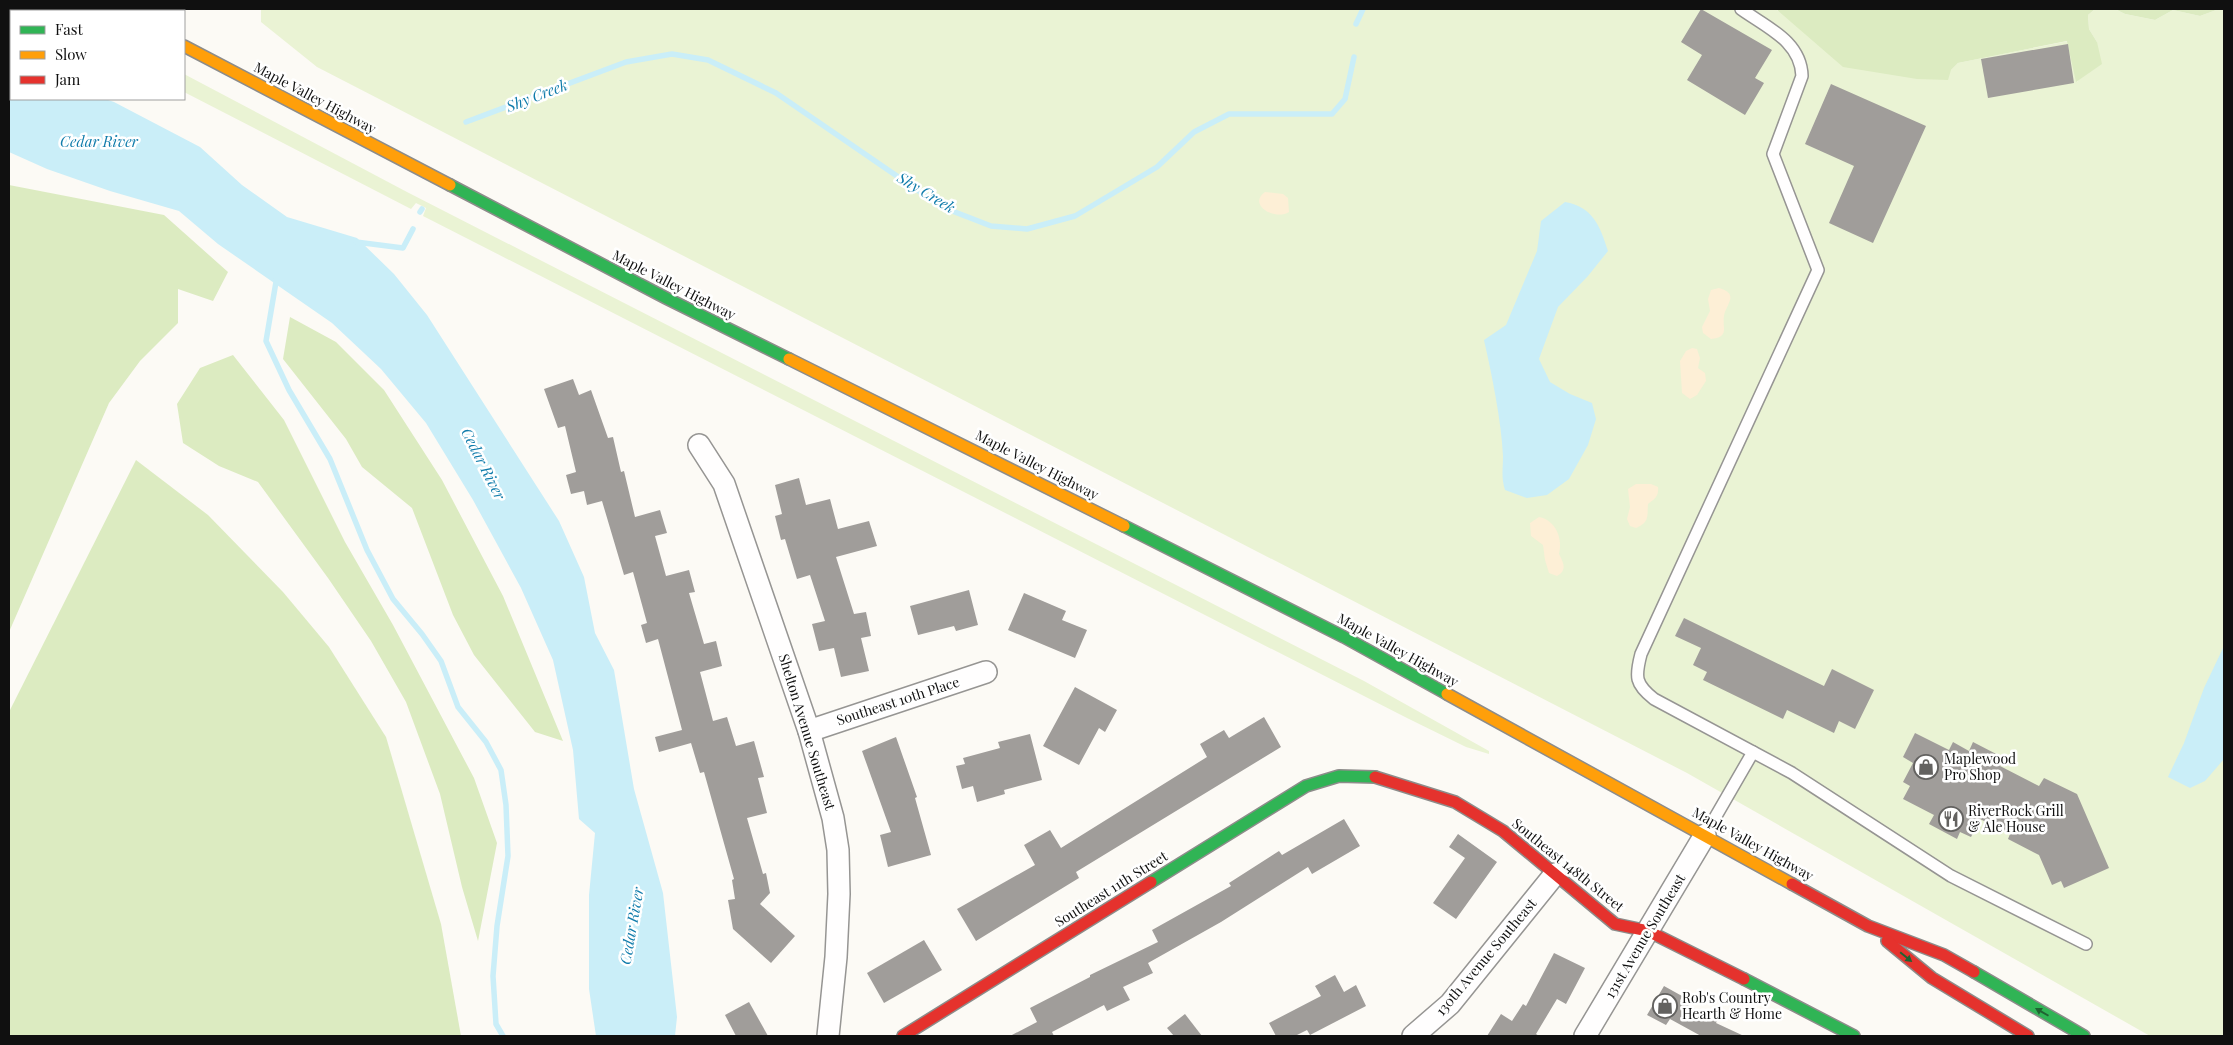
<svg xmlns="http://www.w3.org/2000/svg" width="2233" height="1045" font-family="'Playfair Display',serif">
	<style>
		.green { fill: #eaf3d4 }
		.forest { fill: #dcebc1 }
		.sand { fill: #fdefd6 }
		.water { fill: #caeef8 }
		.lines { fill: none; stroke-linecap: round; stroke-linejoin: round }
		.stream { stroke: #caeef8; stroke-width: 5.5 }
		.building { fill: #a09d9a }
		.lane-casing { stroke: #969593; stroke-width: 14 }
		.street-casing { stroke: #969593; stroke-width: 24 }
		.fast-casing { stroke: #8d8c8a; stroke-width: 14 }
		.slow-casing { stroke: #8d8c8a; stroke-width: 14 }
		.jam-casing { stroke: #8d8c8a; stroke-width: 14 }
		.lane { stroke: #fffefe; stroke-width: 11 }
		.street { stroke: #fffefe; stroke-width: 21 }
		.fast { stroke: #30b455; stroke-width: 11 }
		.slow { stroke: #ff9f0a; stroke-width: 11 }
		.jam { stroke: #e5322d; stroke-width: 11 }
		.oneway { fill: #206232 }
		.labels { text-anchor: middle; stroke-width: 5; stroke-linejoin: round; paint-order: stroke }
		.street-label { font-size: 14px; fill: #101010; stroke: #fff }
		.poi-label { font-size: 14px; fill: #101010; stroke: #fff; text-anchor: start }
		.water-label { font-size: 15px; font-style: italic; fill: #107cab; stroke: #fff }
	</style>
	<rect width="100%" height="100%" fill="#fcfaf5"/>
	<g class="green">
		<polygon points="261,9 1776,9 1778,11 1951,70 1958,63 2068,41 2077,82 2097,42 2089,29 2088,15 2095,9 2115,9 2125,14 2155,20 2173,10 2200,16 2219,9 2224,9 2224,1036 2150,1036 1687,773 317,67 261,22"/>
		<polygon points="184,74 407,192 1364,681 1489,751 1489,754 1466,747 1407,718 423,216 426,208 416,203 411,209 184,92"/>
	</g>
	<g class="forest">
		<polygon points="1776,9 2095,9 2088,15 2089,29 2097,42 2102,64 2076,82 2067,41 1958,63 1951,70 1948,80 1917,79 1843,67"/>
		<polygon points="2115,9 2219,9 2200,16 2173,10 2155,20 2125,14"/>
		<polygon points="9,185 164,215 228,272 213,301 178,289 178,323 140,361 109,403 9,632"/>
		<polygon points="290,317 336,342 384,390 442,480 503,596 563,741 535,732 474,655 453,615 412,508 362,467 346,439 283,359"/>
		<polygon points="233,355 284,420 345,542 393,625 474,778 497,843 478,941 462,887 440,794 406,702 371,641 328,578 258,482 219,466 183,443 177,404 200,368"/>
		<polygon points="136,460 208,515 283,592 329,647 386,737 441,924 461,1036 9,1036 9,712"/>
	</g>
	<g class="sand">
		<path d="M1265,192L1283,194L1288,198L1289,212C1275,221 1247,205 1265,192Z"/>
		<path d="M1719,288C1740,294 1726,304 1724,316C1722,328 1730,337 1711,339L1703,333L1702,327L1710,311L1708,299L1711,290Z"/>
		<polygon points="1692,348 1697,349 1700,358 1698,368 1705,373 1706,381 1697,395 1690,399 1682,393 1680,361 1686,351"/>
		<path d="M1636,484H1651L1658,487C1659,496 1655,499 1648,504C1647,516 1650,522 1636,528L1630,526L1627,519L1630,507L1628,489Z"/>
		<path d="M1539,517C1556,520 1563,539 1559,554C1563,562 1568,570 1557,576L1549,573L1545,560L1543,545L1531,536L1530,523Z"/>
	</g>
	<g class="water">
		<polygon points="9,65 11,66 11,99 105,99 114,102 200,147 242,185 287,217 357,238 394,274 427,315 559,521 584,577 595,633 614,670 634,789 663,893 677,1017 675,1036 596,1036 589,989 589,895 595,833 579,819 573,750 553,660 521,588 473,500 426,423 381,369 332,323 218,244 179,211 110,191 47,169 9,152"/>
		<path d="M1565,202C1593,207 1600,226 1608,251L1588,276L1558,307L1539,359L1550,382L1570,394L1592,403L1596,419L1588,445L1569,479L1547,495L1527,498L1505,490C1501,478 1503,468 1503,456C1501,419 1492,376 1484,340L1506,325L1537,251L1541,221Z"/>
		<polygon points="2224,646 2224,759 2205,781 2190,788 2168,777 2184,743 2204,688"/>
	</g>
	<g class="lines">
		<g class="stream">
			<polyline points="1356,24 1363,9"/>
			<polyline points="466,122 626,62 672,54 708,60 776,93 942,207 991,226 1027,229 1075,216 1157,167 1194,132 1229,114 1332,114 1345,99 1354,57"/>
			<polyline points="420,212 422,209"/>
			<polyline points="356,242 403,248 413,229"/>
			<polyline points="277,276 266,341 289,390 330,459 367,550 393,599 422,634 441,661 458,707 486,742 501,770 506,805 508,856 497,926 493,976 496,1024 503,1036"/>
		</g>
	</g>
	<g class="building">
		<polygon points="1701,9 1772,50 1755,78 1764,83 1745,115 1687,80 1702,55 1681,42"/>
		<polygon points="2068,44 2074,83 1988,98 1981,59"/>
		<polygon points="1831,84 1926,126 1873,243 1829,223 1854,166 1805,144"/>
		<polygon points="573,379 579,395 591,390 608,438 613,437 621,472 624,471 635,517 660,510 667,533 655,536 666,576 689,570 695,592 689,593 704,644 716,641 722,666 700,672 713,721 727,717 736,746 754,741 764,777 758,778 767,813 747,818 763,874 766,873 770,893 760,904 795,936 771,963 733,929 728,900 735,899 732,880 734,879 704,772 700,773 691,743 659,752 655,737 682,730 658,639 646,643 641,625 647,623 633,572 624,575 602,501 587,505 584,491 571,494 566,475 576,472 565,426 558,428 544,389"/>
		<polygon points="799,478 806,505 830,499 838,529 869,521 877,546 836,557 854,614 866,612 871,636 861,638 869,671 841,677 834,648 819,651 812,624 825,621 810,575 797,579 785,539 781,540 775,516 782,514 775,485"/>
		<polygon points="969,590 978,625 956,631 954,626 918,635 910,606"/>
		<polygon points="1024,593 1066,611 1062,620 1087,630 1075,658 1008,630"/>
		<polygon points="1684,618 1824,686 1832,669 1874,690 1855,729 1839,721 1834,733 1787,710 1783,719 1703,680 1707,672 1693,665 1701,648 1675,636"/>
		<polygon points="1075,687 1117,710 1105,732 1099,728 1079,765 1043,746"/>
		<polygon points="1264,717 1281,747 1076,872 1079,878 976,941 957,909 1035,865 1024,845 1050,830 1061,848 1207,757 1200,744 1224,730 1229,738"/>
		<polygon points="1915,733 1949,750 1953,742 1969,751 1973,742 2004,758 2000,766 2039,786 2044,778 2077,794 2109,868 2064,888 2061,881 2052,885 2039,855 2008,839 2010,834 1980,819 1971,837 1960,832 1957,839 1929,824 1934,815 1903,799 1910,786 1903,782 1913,763 1903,757"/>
		<polygon points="1030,734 1042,780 1004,790 1005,794 977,802 973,786 962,789 956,766 965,764 963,758 1000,748 998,742"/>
		<polygon points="896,737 917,797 915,798 931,855 888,867 880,835 891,832 862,751"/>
		<polygon points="1344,819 1360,846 1312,874 1308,867 1221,922 1148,963 1153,973 1123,987 1130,1000 1107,1011 1104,1005 1052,1032 1054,1036 1010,1036 1037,1022 1030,1008 1090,977 1090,975 1158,942 1152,930 1231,886 1229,883 1279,851 1282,855"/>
		<polygon points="1458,834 1497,862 1456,919 1433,903 1465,858 1449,847"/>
		<polygon points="924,940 942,970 884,1003 867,973"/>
		<polygon points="1554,953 1585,968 1566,1004 1557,999 1536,1034 1539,1036 1487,1036 1501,1014 1512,1021 1523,1004 1526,1006"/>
		<polygon points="1335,975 1344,992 1356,985 1366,1006 1310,1035 1307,1030 1295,1036 1276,1036 1269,1023 1321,996 1315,986"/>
		<polygon points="1664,986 1682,996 1680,1001 1717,1021 1716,1023 1744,1036 1701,1036 1670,1019 1666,1025 1647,1015"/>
		<polygon points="749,1002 768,1036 736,1036 725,1015"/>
		<polygon points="1185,1014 1202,1036 1174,1036 1167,1028"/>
	</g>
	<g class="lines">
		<defs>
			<g id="lane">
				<path d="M1741,9C1766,27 1801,41 1802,76L1773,154L1818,270L1641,654C1635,677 1635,684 1654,699L1792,773L1951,876L2086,944"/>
				<polyline points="1705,835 1753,752"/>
			</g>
			<g id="street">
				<polyline points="699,445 724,484 809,731 833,818 838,850 839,894 836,957 828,1036"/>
				<polyline points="809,731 986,672"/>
				<polyline points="1413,1036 1450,1004 1555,874"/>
				<polyline points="1585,1036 1705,835"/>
			</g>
			<g id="fast">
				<polyline points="118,9 122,11"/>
				<polyline points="450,185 666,298 789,359"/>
				<polyline points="1124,526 1344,637 1447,694"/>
				<polyline points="1151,882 1306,786 1339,776 1375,777"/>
				<polyline points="1974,972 2084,1036"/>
				<polyline points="1744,979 1854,1036"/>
			</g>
			<g id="slow">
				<polyline points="184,46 450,185"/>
				<polyline points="789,359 1124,526"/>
				<polyline points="1447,694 1792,884"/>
			</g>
			<g id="jam">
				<polyline points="1375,777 1455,802 1503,831 1615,924 1648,931 1744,979"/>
				<polyline points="1792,884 1868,926 1944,955 1974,972"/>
				<polyline points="1887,941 1932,978 2028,1036"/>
				<polyline points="903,1036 1151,882"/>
			</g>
		</defs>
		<use href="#lane" class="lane-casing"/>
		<use href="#street" class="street-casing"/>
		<use href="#fast" class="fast-casing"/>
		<use href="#slow" class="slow-casing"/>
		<use href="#jam" class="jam-casing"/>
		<use href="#lane" class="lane"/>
		<use href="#street" class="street"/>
		<use href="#fast" class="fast"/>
		<use href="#slow" class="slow"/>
		<use href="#jam" class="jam"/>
	</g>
	<defs><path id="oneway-solid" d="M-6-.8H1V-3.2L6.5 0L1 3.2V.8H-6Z" transform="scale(1.25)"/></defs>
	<g class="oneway">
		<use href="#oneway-solid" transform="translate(1906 957) rotate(39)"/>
		<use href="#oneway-solid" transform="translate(2042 1012) rotate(-150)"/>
	</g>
	<defs>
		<symbol id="shop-ring" viewBox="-11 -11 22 22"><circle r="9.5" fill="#fff" stroke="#636260" stroke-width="1.5"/><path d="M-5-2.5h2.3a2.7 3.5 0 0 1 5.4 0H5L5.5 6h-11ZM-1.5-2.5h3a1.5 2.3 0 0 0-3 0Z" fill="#636260"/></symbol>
		<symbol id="restaurant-ring" viewBox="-11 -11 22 22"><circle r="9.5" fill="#fff" stroke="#636260" stroke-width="1.5"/><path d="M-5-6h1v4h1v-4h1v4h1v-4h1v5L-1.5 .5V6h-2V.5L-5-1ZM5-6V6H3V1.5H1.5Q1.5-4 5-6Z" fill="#636260"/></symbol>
	</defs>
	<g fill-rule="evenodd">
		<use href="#shop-ring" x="1912" y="753" width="28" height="28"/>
		<use href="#restaurant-ring" x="1937" y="805" width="28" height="28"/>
		<use href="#shop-ring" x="1651" y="992" width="28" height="28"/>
	</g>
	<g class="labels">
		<g class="street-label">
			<text transform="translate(315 98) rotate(28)" y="5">Maple Valley Highway</text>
			<text transform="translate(674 285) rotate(27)" y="5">Maple Valley Highway</text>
			<text transform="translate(1037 465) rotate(27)" y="5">Maple Valley Highway</text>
			<text transform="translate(1398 650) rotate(29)" y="5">Maple Valley Highway</text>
			<text transform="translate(898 701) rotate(-18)" y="5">Southeast 10th Place</text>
			<text transform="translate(807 732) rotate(73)" y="5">Shelton Avenue Southeast</text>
			<text transform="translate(1753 844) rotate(29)" y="5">Maple Valley Highway</text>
			<text transform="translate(1568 865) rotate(39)" y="5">Southeast 148th Street</text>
			<text transform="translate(1111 889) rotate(-32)" y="5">Southeast 11th Street</text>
			<text transform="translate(1645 936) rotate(-59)" y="5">131st Avenue Southeast</text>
			<text transform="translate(1486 957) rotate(-50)" y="5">130th Avenue Southeast</text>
		</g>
		<g class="poi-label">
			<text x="1944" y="764">Maplewood<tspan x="1944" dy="16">Pro Shop</tspan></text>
			<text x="1968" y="816">RiverRock Grill<tspan x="1968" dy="16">&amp; Ale House</tspan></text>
			<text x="1682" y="1003">Rob's Country<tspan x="1682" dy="16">Hearth &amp; Home</tspan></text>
		</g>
		<g class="water-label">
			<text transform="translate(537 96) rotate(-21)" y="5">Shy Creek</text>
			<text x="99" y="147">Cedar River</text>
			<text transform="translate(926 193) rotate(31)" y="5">Shy Creek</text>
			<text transform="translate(483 464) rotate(63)" y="5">Cedar River</text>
			<text transform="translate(632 926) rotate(-80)" y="5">Cedar River</text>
		</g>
	</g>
	<rect width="2233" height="1045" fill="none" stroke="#101010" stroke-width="20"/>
	<rect x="10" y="10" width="175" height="90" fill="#ffffff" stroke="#9f9f9f"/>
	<rect x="20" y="26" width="25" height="8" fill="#30b455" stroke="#9f9f9f"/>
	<text x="55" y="35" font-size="15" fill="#101010">Fast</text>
	<rect x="20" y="51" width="25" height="8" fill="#ff9f0a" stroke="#9f9f9f"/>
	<text x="55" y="60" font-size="15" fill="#101010">Slow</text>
	<rect x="20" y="76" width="25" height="8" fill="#e5322d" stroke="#9f9f9f"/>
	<text x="55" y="85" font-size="15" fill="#101010">Jam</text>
</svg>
